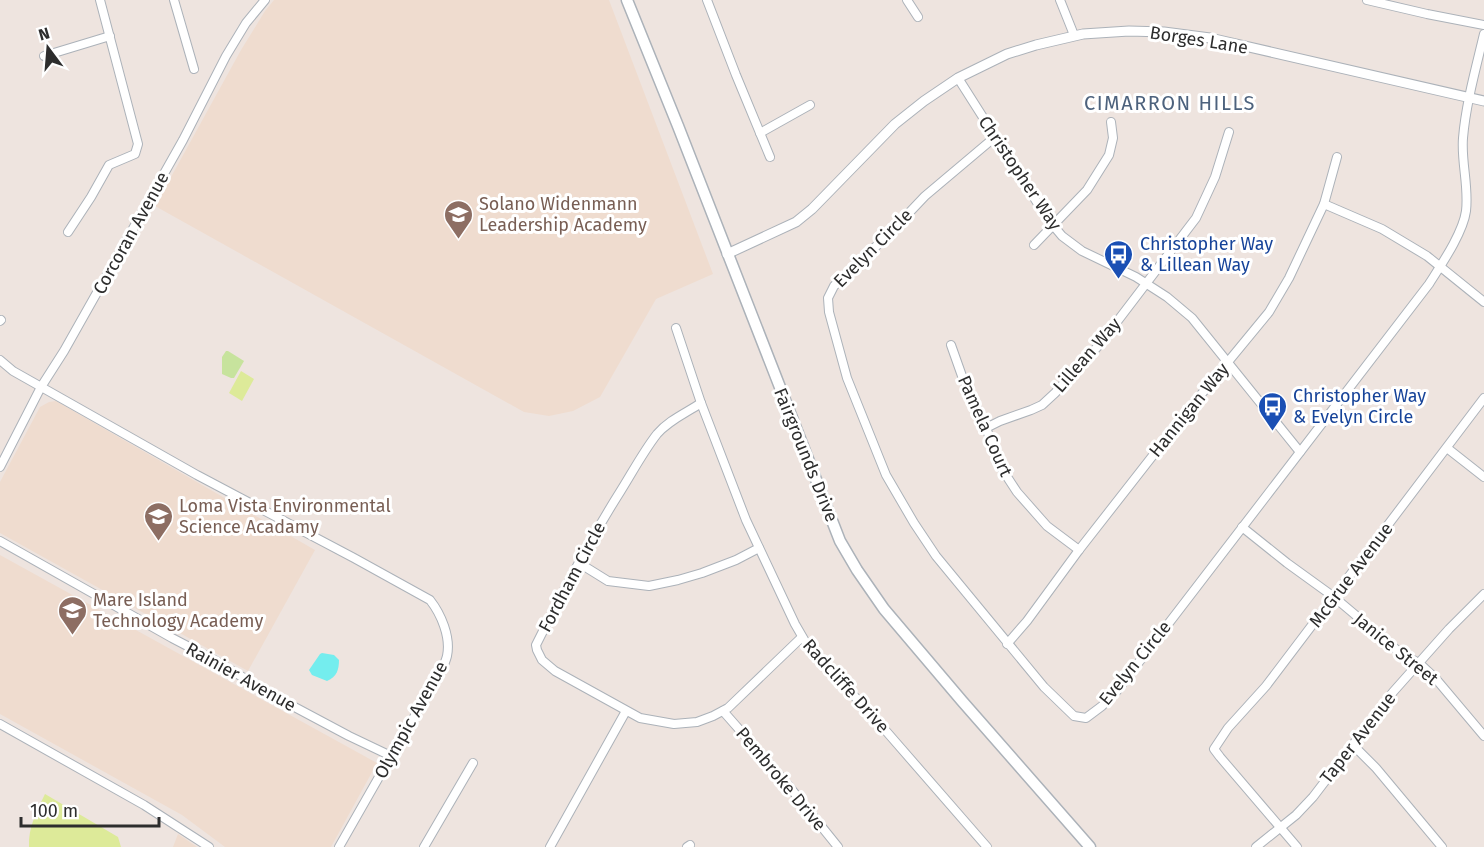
<svg xmlns="http://www.w3.org/2000/svg" width="1484" height="847" font-family="'Fira Sans',sans-serif">
	<style>
		.education { fill: #efdccf }
		.green { fill: #c7e39d }
		.pitch { fill: #ddea99 }
		.water { fill: #74edee }
		.lines { fill: none; stroke-linecap: round; stroke-linejoin: round }
		.minor-casing { stroke: #acb2b9; stroke-width: 10 }
		.tertiary-casing { stroke: #acb2b9; stroke-width: 11 }
		.secondary-casing { stroke: #acb2b9; stroke-width: 13 }
		.minor { stroke: #fff; stroke-width: 8 }
		.tertiary { stroke: #fff; stroke-width: 9 }
		.secondary { stroke: #fff; stroke-width: 10 }
		.labels { text-anchor: middle; stroke-width: 6; stroke-linejoin: round; paint-order: stroke }
		.street-label { font-size: 18px; fill: #2d2d2d; stroke: #fff }
		.education-label { font-size: 18px; fill: #785e54; stroke: #fff; text-anchor: start }
		.transit-label { font-size: 18px; fill: #164399; stroke: #fff; text-anchor: start }
		.neighbourhood-label { font-size: 20px; letter-spacing: 1.5px; fill: #4d627d; stroke: #fff }
	</style>
	<rect width="100%" height="100%" fill="#eee4df"/>
	<g class="education">
		<polygon points="274,0 609,0 713,274 656,299 600,397 573,411 549,416 524,412 155,206 241,50 265,11"/>
		<polygon points="56,401 315,550 248,671 0,533 0,482 40,407 49,402"/>
		<polygon points="0,555 377,763 331,847 225,847 182,815 0,714"/>
		<polygon points="178,834 197,847 173,847"/>
	</g>
	<polygon class="green" points="226,351 228,351 244,361 234,378 231,378 222,374 222,357"/>
	<g class="pitch">
		<polygon points="241,371 254,379 242,401 229,393"/>
		<path d="M45,794L118,837L121,847H29C28,827 37,811 45,794Z"/>
	</g>
	<path class="water" d="M322,653L334,655L339,660C339,669 337,677 327,681L312,675L309,670L320,654Z"/>
	<g class="lines">
		<defs>
			<g id="minor">
				<polyline points="174,0 194,69"/>
				<polyline points="707,0 736,75 770,157"/>
				<polyline points="907,0 918,17"/>
				<polyline points="1060,0 1074,35"/>
				<polyline points="1367,0 1427,14 1484,25"/>
				<polyline points="44,56 110,36"/>
				<polyline points="958,78 1047,218 1062,236 1082,251 1136,277 1167,297 1192,318 1300,452"/>
				<polyline points="760,133 810,105"/>
				<path d="M995,137L925,196L887,236L834,286L828,298L829,312L847,378L886,475L914,523L936,556L1044,687L1074,716L1086,718L1102,706L1116,692L1429,284C1441,265 1463,233 1466,211C1469,186 1461,162 1463,138C1466,103 1476,68 1484,34"/>
				<polyline points="1324,204 1382,229 1427,256 1484,302"/>
				<polyline points="68,232 91,197 109,165 135,154 138,144 100,0"/>
				<polyline points="1034,245 1087,190 1109,155 1113,138 1111,122"/>
				<polyline points="0,321 1,320"/>
				<polyline points="676,328 701,403 746,520 795,624 806,643 886,731 987,847"/>
				<polyline points="951,345 962,376 986,428 1002,469 1017,492 1047,526 1079,550"/>
				<path d="M0,360L13,371L197,475L354,558L430,600C441,614 451,637 447,656C446,660 444,665 442,670L391,756L339,847"/>
				<path d="M701,403C686,413 669,420 657,434C643,452 632,473 620,492C589,541 562,593 536,645L537,650L542,660L555,671L640,718L674,724L697,722L713,716L728,708L802,637"/>
				<polyline points="986,428 1000,421 1031,410 1042,405 1055,393 1100,344 1196,218 1215,177 1229,132"/>
				<polyline points="1447,448 1484,477"/>
				<polyline points="0,467 41,387 64,351 183,140 226,56 246,23 265,0"/>
				<polyline points="1242,527 1287,563 1334,597 1403,655 1419,663 1436,679 1484,736"/>
				<polyline points="0,541 172,638 216,661 272,695 349,736 391,756"/>
				<polyline points="579,563 608,581 649,586 678,580 702,573 736,560 759,548"/>
				<polyline points="1007,644 1027,621 1079,550 1190,408 1269,312 1289,278 1324,204 1337,157"/>
				<polyline points="723,711 788,785 838,847"/>
				<polyline points="0,724 144,805 209,847"/>
				<polyline points="1353,745 1376,768 1442,847"/>
				<polyline points="424,847 473,763"/>
				<polyline points="550,847 626,711"/>
				<polyline points="687,847 690,845"/>
				<polyline points="1256,847 1296,815 1313,797 1393,692 1449,629 1484,594"/>
				<polyline points="1297,847 1220,757 1214,749 1228,728 1266,686 1484,398"/>
			</g>
			<polyline id="tertiary" points="727,254 796,222 812,209 895,124 924,101 958,78 1007,54 1036,45 1083,34 1129,31 1164,32 1210,38 1484,101"/>
			<polyline id="secondary" points="627,0 678,126 840,541 857,570 884,609 962,701 1090,847"/>
		</defs>
		<use href="#minor" class="minor-casing"/>
		<use href="#tertiary" class="tertiary-casing"/>
		<use href="#secondary" class="secondary-casing"/>
		<use href="#minor" class="minor"/>
		<use href="#tertiary" class="tertiary"/>
		<use href="#secondary" class="secondary"/>
	</g>
	<defs>
		<symbol id="school-pin" viewBox="-11 -11 22 30"><path d="M0 17L-7.5 6A9.5 9.5 0 1 1 7.5 6Z" fill="#8d6e63" stroke="#fff"/><path d="M0-5L7-2L0 1L-7-2ZM-4 1L0 2.5L4 1V4Q0 6-4 4Z" fill="#fff"/></symbol>
		<symbol id="bus-pin" viewBox="-11 -11 22 30"><path d="M0 17L-7.5 6A9.5 9.5 0 1 1 7.5 6Z" fill="#1a4fb4" stroke="#fff"/><path d="M-5-6H5V4H4V6H2V4H-2V6H-4V4H-5ZM-3.5-4V0h7V-4ZM-3.5 1.2v1.5H-2V1.2ZM2 1.2v1.5H3.5V1.2Z" fill="#fff"/></symbol>
	</defs>
	<g fill-rule="evenodd">
		<use href="#school-pin" x="442" y="198" width="33" height="45"/>
		<use href="#bus-pin" x="1102" y="238" width="33" height="45"/>
		<use href="#bus-pin" x="1256" y="390" width="33" height="45"/>
		<use href="#school-pin" x="142" y="500" width="33" height="45"/>
		<use href="#school-pin" x="56" y="594" width="33" height="45"/>
	</g>
	<g class="labels">
		<g class="street-label">
			<text transform="translate(1199 40) rotate(9)" y="6">Borges Lane</text>
			<text transform="translate(1020 173) rotate(56)" y="6">Christopher Way</text>
			<text transform="translate(131 233) rotate(-61)" y="6">Corcoran Avenue</text>
			<text transform="translate(873 248) rotate(-45)" y="6">Evelyn Circle</text>
			<text transform="translate(1087 355) rotate(-49)" y="6">Lillean Way</text>
			<text transform="translate(1189 410) rotate(-51)" y="6">Hannigan Way</text>
			<text transform="translate(985 426) rotate(66)" y="6">Pamela Court</text>
			<text transform="translate(806 455) rotate(68)" y="6">Fairgrounds Drive</text>
			<text transform="translate(1351 575) rotate(-53)" y="6">McGrue Avenue</text>
			<text transform="translate(572 577) rotate(-62)" y="6">Fordham Circle</text>
			<text transform="translate(1396 649) rotate(39)" y="6">Janice Street</text>
			<text transform="translate(1135 663) rotate(-51)" y="6">Evelyn Circle</text>
			<text transform="translate(241 677) rotate(29)" y="6">Rainier Avenue</text>
			<text transform="translate(846 686) rotate(48)" y="6">Radcliffe Drive</text>
			<text transform="translate(411 720) rotate(-61)" y="6">Olympic Avenue</text>
			<text transform="translate(1358 738) rotate(-52)" y="6">Taper Avenue</text>
			<text transform="translate(781 779) rotate(50)" y="6">Pembroke Drive</text>
		</g>
		<g class="education-label">
			<text x="479" y="210">Solano Widenmann<tspan x="479" dy="21">Leadership Academy</tspan></text>
			<text x="179" y="512">Loma Vista Environmental<tspan x="179" dy="21">Science Acadamy</tspan></text>
			<text x="93" y="606">Mare Island<tspan x="93" dy="21">Technology Academy</tspan></text>
		</g>
		<g class="transit-label">
			<text x="1140" y="250">Christopher Way<tspan x="1140" dy="21">&amp; Lillean Way</tspan></text>
			<text x="1293" y="402">Christopher Way<tspan x="1293" dy="21">&amp; Evelyn Circle</tspan></text>
		</g>
		<g class="neighbourhood-label">
			<text x="1170" y="110">CIMARRON HILLS</text>
		</g>
	</g>
	<g transform="translate(48 48) rotate(344)" stroke="#ffffff" stroke-width="4.5" paint-order="stroke">
	<path d="M0-4.5L10 22L0 15L-10 22Z" fill="#2d2d2d"/>
	<text y="-9" font-size="16" font-weight="bold" text-anchor="middle" fill="#2d2d2d">N</text>
	</g>
	<path d="M21 817v9h138v-9" fill="none" stroke="#2d2d2d" stroke-width="3"/>
	<text x="30" y="817" font-size="18" fill="#2d2d2d" stroke="#ffffff" stroke-width="4.5" paint-order="stroke">100 m</text>
</svg>
